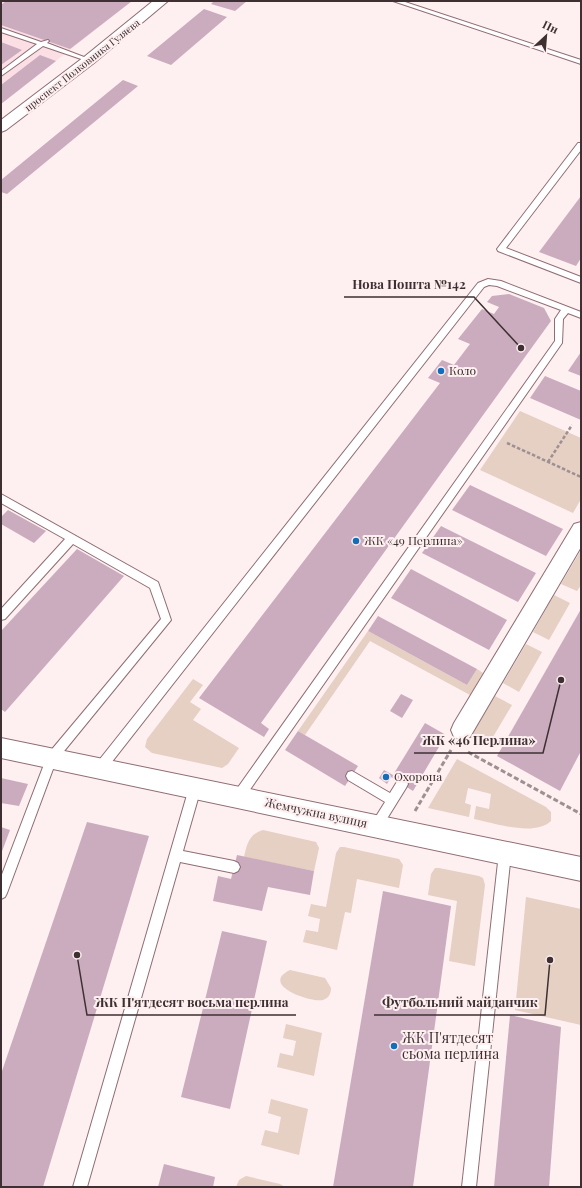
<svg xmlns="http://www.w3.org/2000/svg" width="582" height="1188" font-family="'Playfair Display',serif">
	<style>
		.built { fill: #fbdfe4 }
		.green { fill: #e6cfc3 }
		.building { fill: #cbacbe }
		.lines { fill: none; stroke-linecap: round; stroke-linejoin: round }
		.lane-casing { stroke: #8e6d74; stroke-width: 2 }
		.street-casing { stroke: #8e6d74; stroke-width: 2 }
		.secondary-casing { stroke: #8e6d74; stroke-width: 2 }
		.path-far1 { stroke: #9e9092; stroke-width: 2.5; stroke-dasharray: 3.5 2; stroke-linecap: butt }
		.path { stroke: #9e9092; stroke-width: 3; stroke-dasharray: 5 2.5; stroke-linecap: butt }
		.lane { fill: #fff; fill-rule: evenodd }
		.street { fill: #fff; fill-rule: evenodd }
		.secondary { fill: #fff; fill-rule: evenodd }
		.poi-dot { fill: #146dba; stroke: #feeff1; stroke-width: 1.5 }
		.labels { text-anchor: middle; stroke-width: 4; stroke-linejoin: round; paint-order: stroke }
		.far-street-label { font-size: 10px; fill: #3e3032; stroke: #feeff1 }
		.poi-label { font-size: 12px; fill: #3e3032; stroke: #feeff1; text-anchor: start }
		.street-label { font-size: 12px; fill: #3e3032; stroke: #feeff1 }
		.near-poi-label { font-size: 14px; fill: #3e3032; stroke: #feeff1; text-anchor: start }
		.leader { fill: none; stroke: #3e3032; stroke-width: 1.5 }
		.callout-dot { fill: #3e3032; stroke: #feeff1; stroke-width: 1.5 }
		.callout-label { font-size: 13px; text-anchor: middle; font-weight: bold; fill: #3e3032; stroke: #feeff1; stroke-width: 4; stroke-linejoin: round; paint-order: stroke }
	</style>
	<rect width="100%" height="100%" fill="#feeff1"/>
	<polygon class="built" points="1,1 132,1 1,104"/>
	<g class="green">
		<polygon points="520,411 581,438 581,499 573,513 480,470"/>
		<polygon points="581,550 581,585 577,591 561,584"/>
		<polygon points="554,595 570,603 549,640 533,632"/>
		<polygon points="368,631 467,685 477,669 483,673 470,695 370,641 305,735 298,731"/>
		<polygon points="526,644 542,652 519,692 503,683"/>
		<polygon points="193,679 203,685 190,702 201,709 193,720 239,748 228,764 222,768 152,753 145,747 147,739"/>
		<polygon points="495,696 512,705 487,747 470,737"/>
		<path d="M457,759L546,807L551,812V821C534,837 494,823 474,819L476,806L489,809L491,794L468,788L465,803L471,805L469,817L428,808Z"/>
		<path d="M263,830L316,842L319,848L314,871L244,857C247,844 249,834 263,830Z"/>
		<polygon points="340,847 344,847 399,859 403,865 399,888 357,879 351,913 345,912 337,950 303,942 306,930 318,932 320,919 308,916 311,904 326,907 336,853"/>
		<polygon points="435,868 439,868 479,876 483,878 485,885 475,966 449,961 457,901 428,895 431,874"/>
		<polygon points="526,897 581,909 581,1025 515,1010"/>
		<path d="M290,970L325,978L331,988C331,993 329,998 323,1000C311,1003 259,985 290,970Z"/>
		<polygon points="286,1024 322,1033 314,1076 277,1067 280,1053 293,1056 296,1041 283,1038"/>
		<polygon points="271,1099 308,1109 299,1155 261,1145 265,1130 278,1133 281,1117 268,1113"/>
		<polygon points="246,1176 280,1184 285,1187 236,1187 239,1180"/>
	</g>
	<g class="building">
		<polygon points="6,1 132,1 70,49 1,25 1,5"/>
		<polygon points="214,1 247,1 235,11 211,4"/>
		<polygon points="204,9 227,17 171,65 147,56"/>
		<polygon points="1,42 22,50 1,65"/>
		<polygon points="40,55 56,61 1,104 1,85"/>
		<polygon points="123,80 138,86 7,194 1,192 1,180"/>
		<polygon points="581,196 581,258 576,266 539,252"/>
		<polygon points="509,294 544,308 551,321 261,723 269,729 264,737 199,698 440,383 428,378 442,360 454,365 470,344 458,339 482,309 494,314 499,307 487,302 492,296"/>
		<polygon points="581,352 581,376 568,371"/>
		<polygon points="545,376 581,391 581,420 530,398"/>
		<polygon points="470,485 563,529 546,556 452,510"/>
		<polygon points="8,510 46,531 34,543 1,524 1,517"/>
		<polygon points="441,526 536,573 518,602 422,553"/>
		<polygon points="77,549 124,576 5,712 1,709 1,631"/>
		<polygon points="411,569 507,620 489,650 391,598"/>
		<polygon points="581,609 581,751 560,791 497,756"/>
		<polygon points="378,616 477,669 467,685 368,631"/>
		<polygon points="401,694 413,700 402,718 390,711"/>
		<polygon points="425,723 446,735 413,791 391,777 387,784 379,778 384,770 393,775"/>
		<polygon points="298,731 358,766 345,786 285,750"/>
		<polygon points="1,778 28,784 19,806 1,803"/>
		<polygon points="87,822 149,836 43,1187 1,1187 1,1074"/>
		<polygon points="1,827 10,830 1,854"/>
		<polygon points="237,855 314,871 310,895 268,887 262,911 213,901 218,876 231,879"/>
		<polygon points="383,891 451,906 413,1187 333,1187"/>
		<polygon points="222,931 267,941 230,1109 181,1097"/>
		<polygon points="510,1015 561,1027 549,1187 494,1187"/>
		<polygon points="164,1164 215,1177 213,1187 158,1187"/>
	</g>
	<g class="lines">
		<defs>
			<g id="lane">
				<polygon points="393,1 402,1 581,60 581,64"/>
				<polygon points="1,28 41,42 48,40 49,41 47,43 92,60 87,61 43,46 1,76 1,71 37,44 1,32"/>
				<polygon points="578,143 581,143 581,150 506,248 581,277 581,283 498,251 497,249"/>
				<polygon points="488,279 501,281 581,312 581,318 568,313 563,319 562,343 242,801 238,802 234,801 232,797 234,793 555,341 555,319 561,310 497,286 489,285 484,287 104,772 100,773 96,772 94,768 96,764 478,283"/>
				<polygon points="1,494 158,582 171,620 56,761 7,893 5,897 1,899 1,877 48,754 161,619 150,588 73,544 5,619 1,620 1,609 65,539 1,503"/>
				<polygon points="352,771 390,793 398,780 402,779 406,780 408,784 406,788 380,830 376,832 372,830 370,826 385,802 348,780 346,776 348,772"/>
				<polygon points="195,783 199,784 201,788 183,851 234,861 238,863 240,867 238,871 234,873 180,862 87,1187 73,1187 189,788 191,784"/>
				<polygon points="505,847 509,849 511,853 476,1187 462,1187 499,853 501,849"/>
			</g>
			<g id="street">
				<polygon points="581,522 581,547 470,737 462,740 454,737 451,730 454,723 574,524"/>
				<polygon points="1,738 581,857 581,881 1,758"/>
			</g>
			<polygon id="secondary" points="153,1 168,1 94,63 6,130 1,132 1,120 84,57"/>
		</defs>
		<use href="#lane" class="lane-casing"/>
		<use href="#street" class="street-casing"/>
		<use href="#secondary" class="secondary-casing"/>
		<g class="path-far1">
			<polyline points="507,443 581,477"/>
			<polyline points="548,462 572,425"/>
		</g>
		<g class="path">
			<polyline points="468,752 581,814"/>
			<polyline points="415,811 451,750"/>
		</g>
		<use href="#lane" class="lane"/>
		<use href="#street" class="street"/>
		<use href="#secondary" class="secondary"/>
	</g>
	<g class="poi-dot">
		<circle cx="441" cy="371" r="4"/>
		<circle cx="356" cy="541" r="4"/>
		<circle cx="386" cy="777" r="4"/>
		<circle cx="394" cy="1046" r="4"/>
	</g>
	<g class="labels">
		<g class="far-street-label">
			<text transform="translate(82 65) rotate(-38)" y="4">проспект Полковника Гуляєва</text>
		</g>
		<g class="poi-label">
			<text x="449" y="375">Коло</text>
			<text x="364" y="545">ЖК «49 Перлина»</text>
			<text x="394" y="781">Охорона</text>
		</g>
		<g class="street-label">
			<text transform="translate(316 813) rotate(12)" y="4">Жемчужна вулиця</text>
		</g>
		<g class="near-poi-label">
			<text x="402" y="1043">ЖК П'ятдесят<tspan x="402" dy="16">сьома перлина</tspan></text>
		</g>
	</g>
	<path class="leader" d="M521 348L474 297H344M561 680L543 753H414M550 960L545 1015H374M77 955L87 1015H296"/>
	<g class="callout-dot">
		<circle cx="521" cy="348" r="4"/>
		<circle cx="561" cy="680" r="4"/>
		<circle cx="550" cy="960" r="4"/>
		<circle cx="77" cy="955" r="4"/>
	</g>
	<g class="callout-label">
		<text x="409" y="289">Нова Пошта №142</text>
		<text x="479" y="745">ЖК «46 Перлина»</text>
		<text x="460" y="1007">Футбольний майданчик</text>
		<text x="192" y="1007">ЖК П'ятдесят восьма перлина</text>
	</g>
	<rect width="582" height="1188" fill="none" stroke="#3e3032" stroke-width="4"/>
	<g transform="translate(546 36) rotate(26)" stroke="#feeff1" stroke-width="3" paint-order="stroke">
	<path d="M0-3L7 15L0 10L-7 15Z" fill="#3e3032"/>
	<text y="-6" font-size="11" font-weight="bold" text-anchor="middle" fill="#3e3032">Пн</text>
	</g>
</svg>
